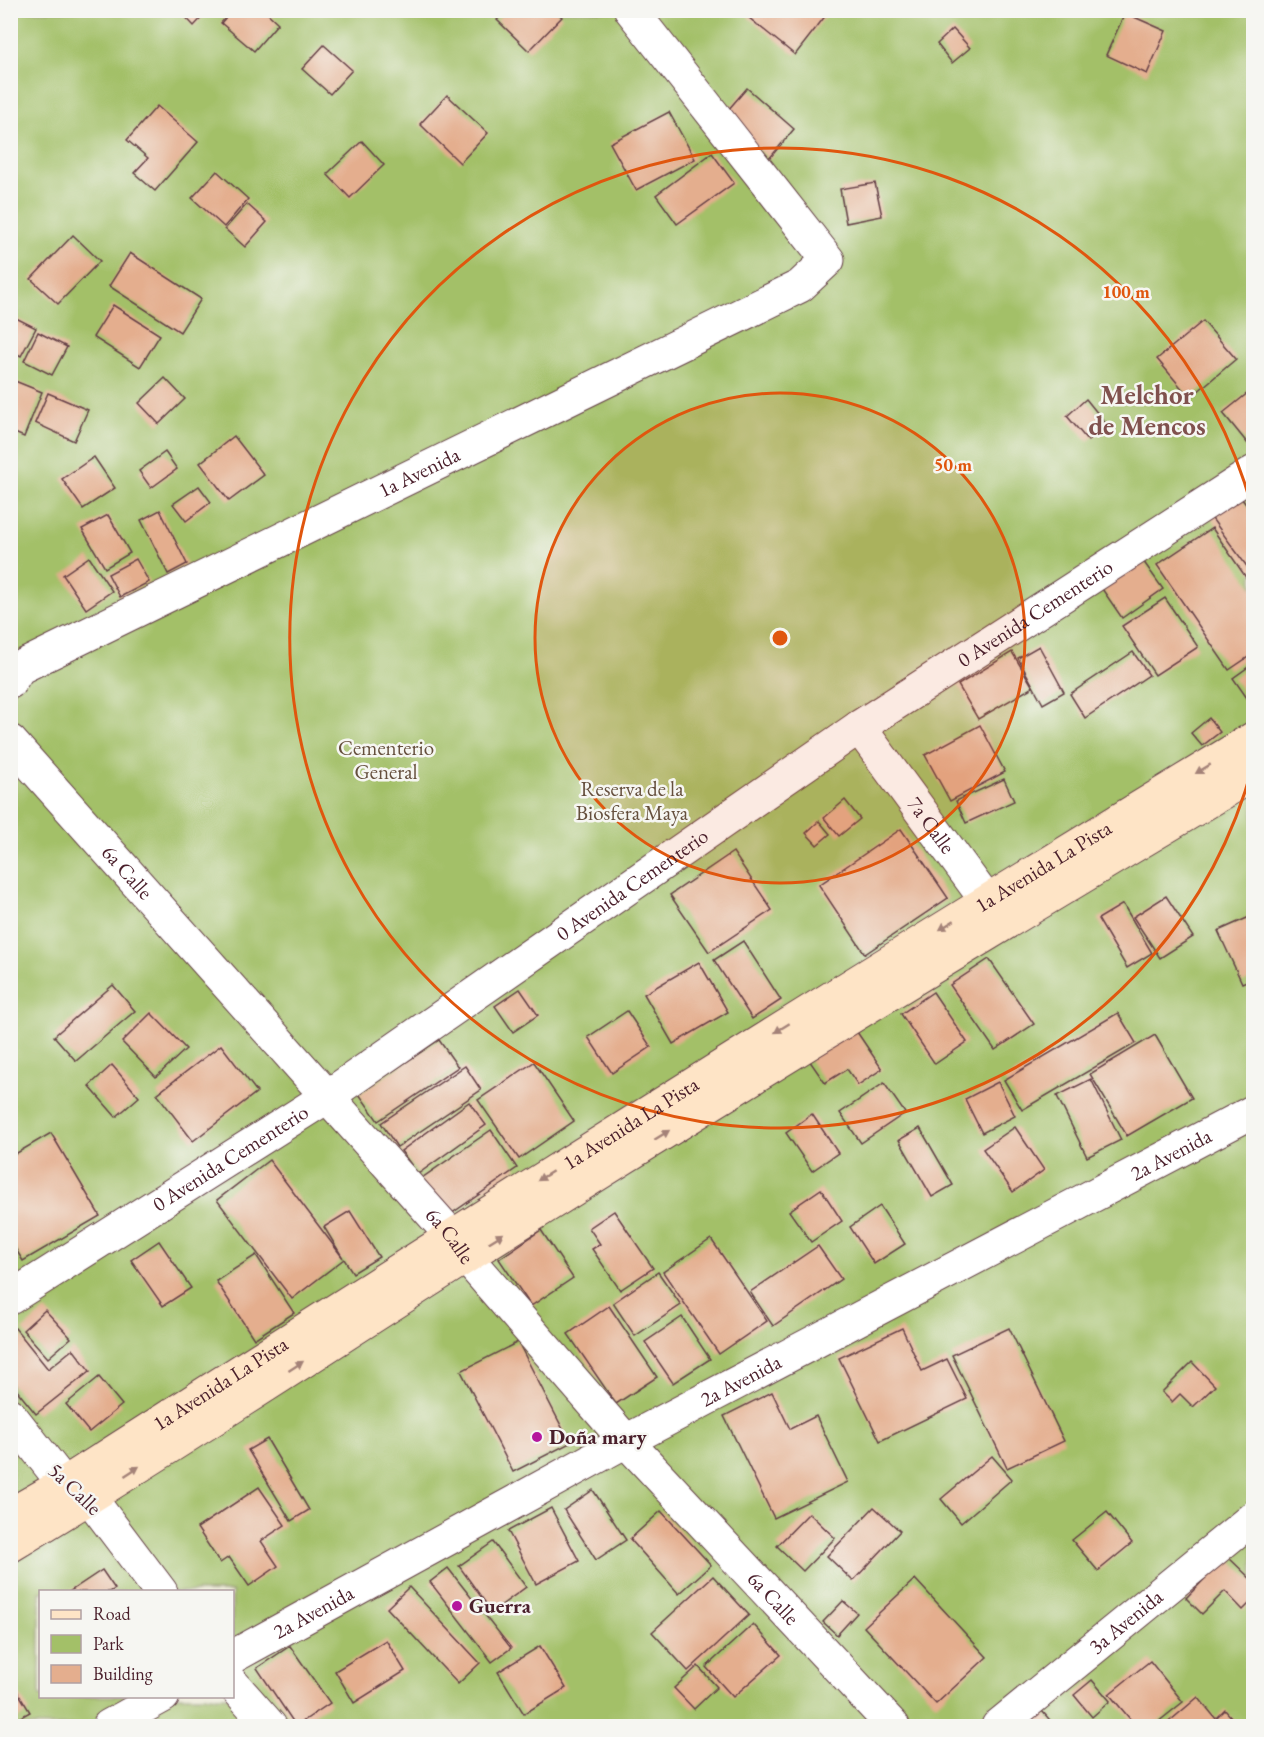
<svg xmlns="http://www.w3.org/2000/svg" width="1264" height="1737" font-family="'EB Garamond',serif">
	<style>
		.green { fill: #a3c068; stroke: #76704a; stroke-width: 1.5; fill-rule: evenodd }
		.building { fill: #e4ae8e }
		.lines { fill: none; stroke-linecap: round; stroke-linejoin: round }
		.street-casing { stroke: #623d44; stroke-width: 35 }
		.secondary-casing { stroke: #623d44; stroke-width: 35 }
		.street { stroke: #fff; stroke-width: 33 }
		.secondary { stroke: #fee4c6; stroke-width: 33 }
		.oneway { fill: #a48278 }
		.ring { fill: none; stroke: #e0560e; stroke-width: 3 }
		.poi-dot { fill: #b5179e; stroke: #f6f6f2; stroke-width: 2 }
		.labels { text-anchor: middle; stroke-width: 5; stroke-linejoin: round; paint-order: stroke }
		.street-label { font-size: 21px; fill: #4a1f2b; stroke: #f6f6f2 }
		.park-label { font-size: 21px; fill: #654f3d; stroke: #f6f6f2 }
		.poi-label { font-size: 21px; font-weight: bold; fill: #4a1f2b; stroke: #f6f6f2; text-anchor: start }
		.district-label { font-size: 27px; font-weight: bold; fill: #80514e; stroke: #f6f6f2 }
		.centre { fill: #e0560e; stroke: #f6f6f2; stroke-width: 3 }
		.ring-label { font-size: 18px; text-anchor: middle; font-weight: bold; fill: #e0560e; stroke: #f6f6f2; stroke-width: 5; stroke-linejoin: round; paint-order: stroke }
	</style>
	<rect width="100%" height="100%" fill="#f6f6f2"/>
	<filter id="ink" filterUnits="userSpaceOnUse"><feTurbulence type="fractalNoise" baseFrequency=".0167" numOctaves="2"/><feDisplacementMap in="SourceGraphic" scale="12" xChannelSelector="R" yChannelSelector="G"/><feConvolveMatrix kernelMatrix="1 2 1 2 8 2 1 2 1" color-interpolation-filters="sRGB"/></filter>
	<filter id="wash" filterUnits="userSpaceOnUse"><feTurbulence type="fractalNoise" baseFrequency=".008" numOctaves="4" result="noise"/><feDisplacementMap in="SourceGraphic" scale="24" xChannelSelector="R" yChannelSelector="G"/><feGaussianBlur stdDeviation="1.35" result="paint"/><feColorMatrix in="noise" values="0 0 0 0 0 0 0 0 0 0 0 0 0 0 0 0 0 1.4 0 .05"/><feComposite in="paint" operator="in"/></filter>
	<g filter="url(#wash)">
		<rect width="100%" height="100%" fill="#edead4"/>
		<path class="green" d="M11,11H1253V1726H11ZM40,1592H232V1696H40Z"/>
		<g id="blocks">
			<g class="building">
				<polygon points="179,10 209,10 194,26"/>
				<polygon points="232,10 264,10 278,23 254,51 221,23"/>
				<polygon points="507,10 555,10 562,17 529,51 497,20"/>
				<polygon points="753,10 830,10 795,55 748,17"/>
				<polygon points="1125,13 1166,31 1147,74 1106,55"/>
				<polygon points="953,29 970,48 952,63 937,44"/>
				<polygon points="324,45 352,70 330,94 302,69"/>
				<polygon points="747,88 794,129 769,159 721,118"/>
				<polygon points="447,95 488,133 460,163 420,124"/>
				<polygon points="157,106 198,142 155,191 134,173 148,158 127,140"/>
				<polygon points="669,112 695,159 636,190 610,143"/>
				<polygon points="362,141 384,165 350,198 327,174"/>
				<polygon points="712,153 734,183 677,224 656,195"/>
				<polygon points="217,171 248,199 224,227 192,198"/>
				<polygon points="875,183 882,216 846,223 840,189"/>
				<polygon points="247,204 267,222 245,247 225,229"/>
				<polygon points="73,235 100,261 58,304 31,279"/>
				<polygon points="130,253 201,299 180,332 109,286"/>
				<polygon points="113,305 160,335 140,367 93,337"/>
				<polygon points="10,315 36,328 21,356 10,350"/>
				<polygon points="1203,321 1236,359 1190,398 1157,359"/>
				<polygon points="38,332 67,347 52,375 24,361"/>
				<polygon points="165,378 185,399 159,424 139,403"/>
				<polygon points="10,379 42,392 24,437 10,431"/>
				<polygon points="1254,388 1254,440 1248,444 1223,413"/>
				<polygon points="48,393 88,410 74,441 35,423"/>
				<polygon points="1086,399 1107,425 1088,441 1067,416"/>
				<polygon points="234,436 264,475 229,501 200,463"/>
				<polygon points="165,452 177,469 151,488 139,471"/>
				<polygon points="94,457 115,488 83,509 62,479"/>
				<polygon points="199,486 211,502 186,521 173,504"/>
				<polygon points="1239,495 1254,515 1254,570 1251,572 1210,516"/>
				<polygon points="160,510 187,564 168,574 141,520"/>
				<polygon points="108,515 130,553 105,568 82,529"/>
				<polygon points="1212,528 1254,589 1254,653 1229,670 1157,565"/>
				<polygon points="89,557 112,591 86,609 63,575"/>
				<polygon points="1141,558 1163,589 1122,618 1100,586"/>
				<polygon points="136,559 149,582 120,597 108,574"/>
				<polygon points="1165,598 1198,647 1155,675 1122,626"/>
				<polygon points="1039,646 1064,692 1043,704 1018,658"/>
				<polygon points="1012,652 1033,687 978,719 958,685"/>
				<polygon points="1133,652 1149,675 1085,718 1070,694"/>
				<polygon points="1254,663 1254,708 1233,678"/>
				<polygon points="1209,718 1220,732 1202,746 1191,733"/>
				<polygon points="980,725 1005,772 950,801 925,755"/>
				<polygon points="1004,779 1014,801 966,823 956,801"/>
				<polygon points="845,800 860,819 839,836 824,818"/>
				<polygon points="819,821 830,834 817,845 806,833"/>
				<polygon points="901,829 948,898 865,954 819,885"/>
				<polygon points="733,852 772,910 709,952 670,895"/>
				<polygon points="1166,896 1193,937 1160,958 1133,917"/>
				<polygon points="1123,904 1152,953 1127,968 1098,919"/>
				<polygon points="1254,915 1254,978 1242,983 1218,931"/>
				<polygon points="743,941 781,1000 752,1019 714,960"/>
				<polygon points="989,959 1034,1024 995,1050 950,985"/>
				<polygon points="699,962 728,1012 673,1044 644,994"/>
				<polygon points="113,985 135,1011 76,1061 54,1036"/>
				<polygon points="520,989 538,1015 513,1032 495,1006"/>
				<polygon points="933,992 967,1042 935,1064 901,1014"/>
				<polygon points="627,1011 651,1047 612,1073 588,1037"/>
				<polygon points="151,1013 186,1049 156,1077 122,1042"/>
				<polygon points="1118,1013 1136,1043 1022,1110 1004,1080"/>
				<polygon points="853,1026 882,1069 858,1085 847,1069 825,1083 807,1057"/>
				<polygon points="1155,1035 1192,1098 1127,1136 1090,1074"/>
				<polygon points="439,1040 458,1067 378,1121 359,1094"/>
				<polygon points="221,1045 257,1092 193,1141 157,1094"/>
				<polygon points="534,1062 574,1121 519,1159 478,1100"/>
				<polygon points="112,1065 139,1097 116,1117 89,1086"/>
				<polygon points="465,1066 481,1090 397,1147 381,1123"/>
				<polygon points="1091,1079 1121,1140 1087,1157 1057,1096"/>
				<polygon points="998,1082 1015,1116 982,1133 965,1099"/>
				<polygon points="884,1083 905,1113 861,1143 840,1113"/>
				<polygon points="469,1102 486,1125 418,1174 401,1151"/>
				<polygon points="812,1114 838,1153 812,1171 786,1133"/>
				<polygon points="1015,1127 1044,1170 1013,1192 983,1149"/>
				<polygon points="920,1128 953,1185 932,1197 899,1140"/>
				<polygon points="491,1130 517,1168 445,1218 419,1180"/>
				<polygon points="51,1133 100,1216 23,1261 10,1240 10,1157"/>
				<polygon points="269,1160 343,1258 324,1227 350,1211 379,1257 353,1273 344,1259 292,1299 217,1200"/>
				<polygon points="821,1189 842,1221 811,1242 789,1211"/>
				<polygon points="880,1206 905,1244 874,1264 850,1227"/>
				<polygon points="614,1211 653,1268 620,1290 592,1249 600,1244 589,1228"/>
				<polygon points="541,1230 573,1278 531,1306 499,1259"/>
				<polygon points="711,1239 767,1321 719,1354 663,1272"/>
				<polygon points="159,1241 191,1288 163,1306 131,1260"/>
				<polygon points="818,1246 841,1279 773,1326 750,1292"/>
				<polygon points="256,1255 294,1313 254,1339 216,1281"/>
				<polygon points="658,1272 681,1305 635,1336 613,1303"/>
				<polygon points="609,1306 657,1377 616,1404 568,1334"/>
				<polygon points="45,1310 71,1338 48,1358 23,1330"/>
				<polygon points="682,1317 710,1359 673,1383 645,1342"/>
				<polygon points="15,1328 48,1369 73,1349 90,1371 36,1414 10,1382 10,1331"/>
				<polygon points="902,1328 922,1371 947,1359 967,1399 880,1441 839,1358"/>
				<polygon points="1009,1328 1064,1441 1007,1468 952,1355"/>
				<polygon points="518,1342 570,1443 513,1472 461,1371"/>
				<polygon points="1192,1362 1215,1386 1193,1407 1180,1394 1172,1402 1162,1392"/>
				<polygon points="99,1377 122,1405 89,1432 66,1404"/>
				<polygon points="772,1392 790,1429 816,1416 848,1482 774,1518 724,1416"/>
				<polygon points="267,1439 309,1510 291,1521 248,1450"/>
				<polygon points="992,1456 1012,1479 961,1523 941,1499"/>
				<polygon points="259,1487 285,1525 261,1541 278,1566 249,1586 229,1557 220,1563 197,1528"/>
				<polygon points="593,1490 626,1540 596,1560 564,1510"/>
				<polygon points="874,1507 900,1531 853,1581 827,1556"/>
				<polygon points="551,1508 579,1561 536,1584 508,1531"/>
				<polygon points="661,1511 711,1565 679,1594 630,1539"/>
				<polygon points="1107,1512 1132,1543 1098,1571 1072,1540"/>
				<polygon points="809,1513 835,1538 803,1571 777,1546"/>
				<polygon points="493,1542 526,1587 492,1612 459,1566"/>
				<polygon points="1227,1556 1254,1582 1254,1599 1243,1610 1225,1591 1202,1614 1186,1598"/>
				<polygon points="448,1568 511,1648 492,1662 430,1582"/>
				<polygon points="102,1570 115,1589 110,1592 69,1592"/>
				<polygon points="713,1576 749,1615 688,1671 652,1632"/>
				<polygon points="915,1579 987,1657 936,1704 864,1627"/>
				<polygon points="409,1587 480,1663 458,1684 387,1608"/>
				<polygon points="843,1601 857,1613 837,1635 823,1622"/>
				<polygon points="753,1624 781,1655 733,1697 706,1667"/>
				<polygon points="386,1640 405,1671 354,1703 335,1671"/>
				<polygon points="290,1646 330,1703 296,1726 257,1668"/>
				<polygon points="540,1646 566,1688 524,1714 498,1672"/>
				<polygon points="1150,1661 1183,1702 1153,1726 1136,1726 1109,1694"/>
				<polygon points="698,1666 717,1687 694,1709 674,1688"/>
				<polygon points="10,1679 30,1712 10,1723"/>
				<polygon points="1092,1680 1110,1701 1092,1717 1074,1695"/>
				<polygon points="1198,1697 1216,1719 1225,1710 1239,1726 1164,1726"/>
				<polygon points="1036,1704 1055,1726 1010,1726"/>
			</g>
		</g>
	</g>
	<g filter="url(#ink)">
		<use href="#blocks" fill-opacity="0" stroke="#623d44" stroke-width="1.5"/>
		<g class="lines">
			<defs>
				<g id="street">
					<path id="s1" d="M10,682L19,668L800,286L828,260L631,10"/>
					<path id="s2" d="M859,727L986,900L997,927"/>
					<path id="s3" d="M10,741L451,1235L466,1257L626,1441L893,1726"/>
					<path id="s4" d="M10,1298L328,1096L859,727L1254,472"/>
					<polyline points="10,1415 64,1484 90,1498 161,1592"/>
					<path id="s5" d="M232,1657L626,1441L1254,1111"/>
					<polyline points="232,1683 270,1726"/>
					<polyline points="109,1726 163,1696"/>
					<path id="s6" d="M998,1726L1254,1517"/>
				</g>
				<g id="secondary">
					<path id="s7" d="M10,1515L64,1484C458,1231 853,981 1254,738"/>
					<path d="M10,1546C164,1453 313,1354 464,1258C725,1093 988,932 1254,774"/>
				</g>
			</defs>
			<use href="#street" class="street-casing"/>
			<use href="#secondary" class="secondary-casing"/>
			<use href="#street" class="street"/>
			<use href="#secondary" class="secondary"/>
		</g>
		<defs><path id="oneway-solid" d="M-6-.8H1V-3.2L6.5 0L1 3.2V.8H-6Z" transform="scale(1.5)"/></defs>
		<g class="oneway">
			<use href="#oneway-solid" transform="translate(1203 769) rotate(149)"/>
			<use href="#oneway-solid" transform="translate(947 925) rotate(148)"/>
			<use href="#oneway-solid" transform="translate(782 1028) rotate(148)"/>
			<use href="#oneway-solid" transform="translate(662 1135) rotate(-32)"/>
			<use href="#oneway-solid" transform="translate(545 1176) rotate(148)"/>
			<use href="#oneway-solid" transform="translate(496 1238) rotate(-32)"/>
			<use href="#oneway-solid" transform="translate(296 1366) rotate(-33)"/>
			<use href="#oneway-solid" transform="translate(132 1471) rotate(-33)"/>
		</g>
	</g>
	<circle cx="780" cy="638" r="245" fill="#e0560e" fill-opacity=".12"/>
	<g class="ring">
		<circle cx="780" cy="638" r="245"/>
		<path d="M1253 765A490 490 0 1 1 1253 511"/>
	</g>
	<g class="poi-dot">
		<circle cx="537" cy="1437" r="6"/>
		<circle cx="457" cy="1606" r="6"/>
	</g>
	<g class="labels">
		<g class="street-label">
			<text dy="7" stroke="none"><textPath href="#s1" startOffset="462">1a Avenida</textPath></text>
			<text dy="7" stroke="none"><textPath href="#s4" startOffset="1233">0 Avenida Cementerio</textPath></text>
			<text dy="7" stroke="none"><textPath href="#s2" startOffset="122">7a Calle</textPath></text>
			<text dy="7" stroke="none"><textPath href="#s7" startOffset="1220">1a Avenida La Pista</textPath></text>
			<text dy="7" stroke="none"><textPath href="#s3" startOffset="176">6a Calle</textPath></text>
			<text dy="7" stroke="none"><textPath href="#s4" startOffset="747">0 Avenida Cementerio</textPath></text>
			<text dy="7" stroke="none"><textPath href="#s7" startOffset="734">1a Avenida La Pista</textPath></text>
			<text dy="7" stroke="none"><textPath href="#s5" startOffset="1065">2a Avenida</textPath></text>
			<text dy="7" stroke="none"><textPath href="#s4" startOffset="261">0 Avenida Cementerio</textPath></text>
			<text dy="7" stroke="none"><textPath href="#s3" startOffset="662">6a Calle</textPath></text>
			<text dy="7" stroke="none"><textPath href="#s5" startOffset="579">2a Avenida</textPath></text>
			<text dy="7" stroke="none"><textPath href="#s7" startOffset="248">1a Avenida La Pista</textPath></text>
			<text transform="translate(75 1489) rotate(44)" y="7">5a Calle</text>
			<text dy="7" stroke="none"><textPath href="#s3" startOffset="1148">6a Calle</textPath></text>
			<text dy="7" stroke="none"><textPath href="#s5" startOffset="93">2a Avenida</textPath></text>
			<text dy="7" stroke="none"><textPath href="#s6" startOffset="165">3a Avenida</textPath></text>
		</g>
		<g class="park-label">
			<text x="386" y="755">Cementerio<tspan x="386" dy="24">General</tspan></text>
			<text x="632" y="796">Reserva de la<tspan x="632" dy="24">Biosfera Maya</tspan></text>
		</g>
		<g class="poi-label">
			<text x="549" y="1444">Doña mary</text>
			<text x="469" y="1613">Guerra</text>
		</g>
		<g class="district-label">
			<text x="1147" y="404">Melchor<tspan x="1147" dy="31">de Mencos</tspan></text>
		</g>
	</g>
	<circle cx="780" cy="638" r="9" class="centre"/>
	<g class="ring-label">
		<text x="1126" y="298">100 m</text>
		<text x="953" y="471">50 m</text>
	</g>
	<rect width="1264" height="1737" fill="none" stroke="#f6f6f2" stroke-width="36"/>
	<rect x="39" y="1590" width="195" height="108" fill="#f6f6f2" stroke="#b1a0a2" stroke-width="1.5"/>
	<rect x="51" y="1610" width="30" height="9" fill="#fee4c6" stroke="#b1a0a2" stroke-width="1.5"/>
	<text x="93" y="1620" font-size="18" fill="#4a1f2b">Road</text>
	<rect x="51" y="1635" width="30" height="18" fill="#a3c068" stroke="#b1a0a2" stroke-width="1.5"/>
	<text x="93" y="1650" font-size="18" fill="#4a1f2b">Park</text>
	<rect x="51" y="1665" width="30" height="18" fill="#e4ae8e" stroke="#b1a0a2" stroke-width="1.5"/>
	<text x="93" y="1680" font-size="18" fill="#4a1f2b">Building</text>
</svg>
